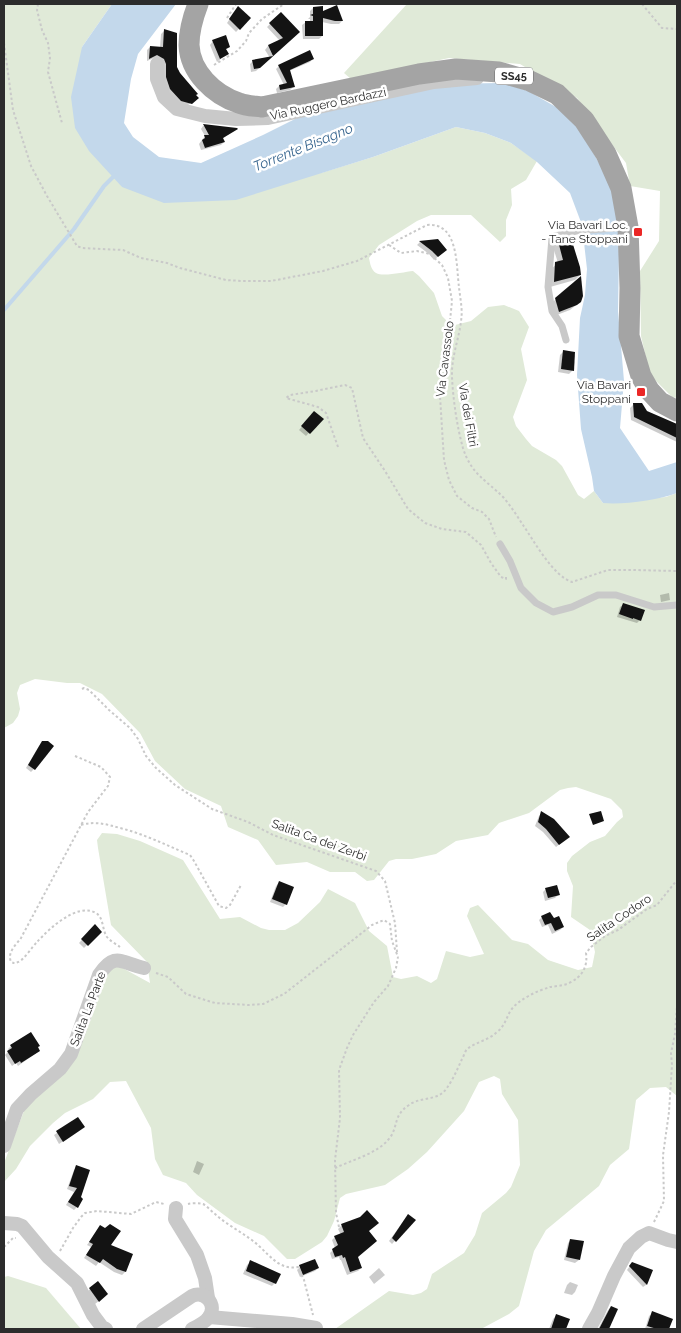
<svg xmlns="http://www.w3.org/2000/svg" width="681" height="1333" font-family="Raleway,sans-serif">
	<style>
		.green { fill: #e0ead8 }
		.water { fill: #c3d8eb }
		.shadow { fill: #0003 }
		.lines { fill: none; stroke-linecap: round; stroke-linejoin: round }
		.stream { stroke: #c3d8eb; stroke-width: 4 }
		.building { fill: #131313 }
		.path { stroke: #c9c9c9; stroke-width: 2; stroke-dasharray: 2.5 2.5; stroke-linecap: butt }
		.service { stroke: #c9c9c9; stroke-width: 7 }
		.minor { stroke: #c9c9c9; stroke-width: 14 }
		.primary { stroke: #a4a4a4; stroke-width: 21 }
		.poi-dot { fill: #eb2726; stroke: #fff; stroke-width: 2 }
		.labels { text-anchor: middle; stroke-width: 5; stroke-linejoin: round; paint-order: stroke }
		.shield { fill: #fff; stroke: #6b6b6b; stroke-width: 1 }
		.shield-label { font-size: 11px; font-weight: bold; fill: #2c2c2c }
		.street-label { font-size: 12px; fill: #2c2c2c; stroke: #fff }
		.poi-label { font-size: 12px; fill: #2c2c2c; stroke: #fff; text-anchor: end }
		.water-label { font-size: 14px; font-style: italic; fill: #38668f; stroke: #fff }
	</style>
	<rect width="100%" height="100%" fill="#fff"/>
	<g class="green">
		<path d="M4,4H112L82,47L122,187L321,173L373,157L456,127L485,133L511,143L537,161L526,180L511,189L512,205L506,220V236L500,242L471,215H431L417,221L379,245L369,258C370,263 371,270 376,273C383,277 404,272 413,271L419,276L434,293L442,316L448,322L455,325L471,321L488,307L504,305L519,311L529,327L521,349L527,380L513,417L516,426L526,439L532,446L556,460L562,466L578,495L584,499L594,491L603,503L666,497L677,493V1096L666,1087L650,1088L636,1100L629,1149L610,1165L599,1186L546,1230L534,1251L519,1306L509,1314L481,1329H335L389,1291L413,1295L421,1293L427,1289L432,1274L464,1253L475,1235L482,1213L506,1193L511,1187L520,1165L518,1120L502,1094L500,1079L494,1076L479,1082L464,1111L427,1152L408,1169L385,1185L346,1194L340,1198L334,1221L327,1236L322,1242L295,1259H287L264,1236L235,1223L197,1195L186,1183L163,1175L155,1159L151,1128L126,1081L110,1082L93,1099L65,1113L53,1123L30,1146L16,1169L4,1182V1163L24,1111L28,1105L53,1081L105,974L117,965L150,983L147,962L111,925L98,848L97,840L102,833L117,834L140,841L183,860L220,919L240,917L261,928L269,930H285L298,923L320,902L328,889L355,903L369,931L387,946L393,977L401,979L417,976L431,983L437,979L446,951L470,957L484,954L467,916L470,908L478,905L512,940L528,944L548,960L578,970L592,967L595,952L590,930L571,917L573,886L567,871V863L572,856L590,842L605,836L617,822L623,817L622,810L611,799L576,787L568,788L560,790L529,813L499,823L488,835L456,841L436,854L412,859H396L389,861L374,880L367,881L355,872H330L307,862L276,865L258,840L228,827L221,806L185,789L155,761L140,733L102,694L80,683H67L35,679L20,685L17,693L20,709L18,716L13,723L4,728Z"/>
		<polygon points="407,4 677,4 677,398 672,397 650,375 641,336 640,271 659,241 660,191 630,186 626,163 577,98 520,64 449,58 351,79 344,73"/>
		<polygon points="8,1276 46,1288 81,1329 4,1329 4,1277"/>
	</g>
	<path class="water" d="M112,4H176L138,54L131,79L124,123L133,137L159,157L201,163L263,135L301,116L433,84L502,83L528,91L556,107L577,125L609,180L617,214L619,254L618,311L624,381L620,428L649,471L677,462V493C658,500 623,505 603,503L594,491L592,477L581,429L577,375L580,318L585,295L587,269L582,225L570,193L537,162L511,143L485,133L456,127L373,157L236,200L164,203L122,187L89,151L75,128L71,97L82,47Z"/>
	<g class="shadow">
		<polygon points="313,8 342,21 339,24 331,24 322,22 322,36 319,39 303,39 302,25 306,22 310,22 310,19 308,19 310,17 310,11"/>
		<polygon points="235,11 249,18 236,32 227,23"/>
		<polygon points="281,13 298,32 256,71 251,72 250,64 253,61 270,58 265,50 268,46 280,41 267,27"/>
		<polygon points="164,31 176,67 197,97 187,106 178,104 167,92 163,81 161,62 154,58 147,61 147,50 150,47 160,48 161,34"/>
		<polygon points="213,41 229,47 225,50 227,54 217,62 210,45"/>
		<polygon points="313,58 310,62 289,71 293,87 290,90 277,93 276,89 279,86 284,85 276,69 279,66"/>
		<polygon points="203,126 236,129 222,139 224,142 221,145 201,150 199,144 205,136 201,129"/>
		<polygon points="571,239 580,275 575,280 550,287 551,269 558,263 553,247 558,242"/>
		<polygon points="437,240 442,253 434,260 429,254 417,245 420,242"/>
		<polygon points="556,299 580,302 570,310 554,316 551,304"/>
		<polygon points="564,351 574,353 572,371 569,374 558,372 560,355"/>
		<polygon points="633,405 646,412 677,425 677,442 631,420 630,408"/>
		<polygon points="314,413 322,419 306,436 299,430"/>
		<polygon points="669,593 670,600 661,602 660,595"/>
		<polygon points="624,604 640,620 637,623 617,617 620,607"/>
		<polygon points="43,742 34,769 31,772 26,768 39,746"/>
		<polygon points="542,813 565,840 556,847 543,832 535,826 539,816"/>
		<polygon points="280,882 286,904 283,907 270,902 276,886"/>
		<polygon points="546,889 558,895 555,898 545,901 543,892"/>
		<polygon points="542,917 553,920 563,927 560,930 552,934 548,925 542,927 539,920"/>
		<polygon points="95,926 100,932 84,948 79,943"/>
		<polygon points="11,1046 36,1048 39,1051 18,1066 16,1063 12,1066 5,1055 9,1051 8,1049"/>
		<polygon points="78,1119 80,1130 59,1144 54,1135"/>
		<polygon points="197,1161 204,1164 199,1175 193,1172"/>
		<polygon points="77,1167 77,1207 74,1210 66,1205 74,1192 67,1189 74,1170"/>
		<polygon points="361,1218 368,1232 357,1257 361,1268 358,1271 347,1275 341,1260 340,1260 339,1257 332,1259 330,1253 335,1248 332,1240 335,1237 341,1235 338,1229 341,1226"/>
		<polygon points="405,1219 414,1220 392,1244 389,1241"/>
		<polygon points="100,1227 125,1272 122,1275 114,1272 99,1262 96,1266 84,1258 91,1247 87,1245"/>
		<polygon points="571,1240 579,1260 575,1263 564,1260 568,1243"/>
		<polygon points="251,1262 275,1283 272,1286 243,1274 247,1265"/>
		<polygon points="632,1263 652,1271 646,1285 643,1287 627,1270"/>
		<polygon points="300,1267 318,1268 315,1271 300,1277 297,1270"/>
		<polygon points="379,1268 385,1275 374,1284 369,1277"/>
		<polygon points="570,1282 578,1285 575,1292 572,1295 564,1293 567,1285"/>
		<polygon points="90,1289 104,1297 95,1304 87,1292"/>
		<polygon points="611,1307 617,1310 607,1329 598,1329 608,1310"/>
		<polygon points="653,1313 671,1320 668,1329 645,1329 649,1316"/>
		<polygon points="557,1315 568,1320 564,1329 549,1329 553,1319"/>
	</g>
	<g class="lines">
		<polyline class="stream" points="4,310 74,229 104,186 115,175"/>
	</g>
	<g class="building">
		<polygon points="337,5 343,21 335,21 323,18 323,36 305,36 305,21 313,21 313,16 310,15 313,14 313,7 323,6 323,11"/>
		<polygon points="238,6 251,18 240,30 229,19"/>
		<polygon points="281,12 300,32 260,68 254,69 252,60 273,56 268,45 283,38 269,23"/>
		<polygon points="164,29 177,33 177,67 180,73 198,94 196,95 199,98 192,104 181,101 170,89 166,77 166,64 164,59 157,55 149,59 150,46 163,47"/>
		<polygon points="226,35 230,47 226,49 229,54 220,59 212,40"/>
		<polygon points="310,50 314,59 290,70 295,87 280,90 279,85 287,83 278,65"/>
		<polygon points="203,124 237,128 238,129 223,138 225,142 205,148 202,140 205,138 204,135 209,135"/>
		<polygon points="571,238 580,267 581,275 554,282 555,262 563,260 558,241"/>
		<polygon points="438,239 447,250 438,257 432,251 419,241"/>
		<polygon points="581,276 583,296 581,302 577,305 559,312 555,298"/>
		<polygon points="563,350 575,352 574,371 561,369"/>
		<polygon points="633,403 642,403 647,411 677,424 677,438 634,417"/>
		<polygon points="314,411 324,419 310,434 301,426"/>
		<polygon points="623,603 645,610 641,621 633,618 633,619 619,614"/>
		<polygon points="42,741 48,741 54,746 35,770 28,765"/>
		<polygon points="541,811 554,819 570,837 559,845 546,829 538,822"/>
		<polygon points="601,811 604,821 593,825 589,814"/>
		<polygon points="279,881 294,887 287,905 272,899"/>
		<polygon points="557,885 560,895 548,898 545,888"/>
		<polygon points="550,912 554,918 559,916 564,927 555,931 551,923 545,925 541,916"/>
		<polygon points="95,924 102,932 88,946 81,939"/>
		<polygon points="31,1032 40,1046 38,1047 40,1051 21,1063 20,1061 15,1064 7,1051 12,1048 10,1045"/>
		<polygon points="78,1117 85,1127 63,1142 56,1131"/>
		<polygon points="76,1165 90,1170 81,1197 83,1199 78,1208 68,1202 77,1188 69,1186"/>
		<polygon points="367,1210 379,1223 369,1231 377,1241 358,1257 362,1268 350,1272 345,1257 343,1258 342,1255 335,1257 332,1249 338,1245 334,1236 344,1232 341,1224 360,1217"/>
		<polygon points="408,1214 416,1220 396,1242 392,1238"/>
		<polygon points="110,1224 121,1231 111,1245 133,1254 126,1272 117,1269 103,1259 100,1263 86,1255 93,1244 89,1242 100,1225 105,1228"/>
		<polygon points="570,1239 584,1241 580,1260 566,1257"/>
		<polygon points="315,1259 319,1268 303,1275 299,1265"/>
		<polygon points="250,1260 281,1274 276,1284 246,1271"/>
		<polygon points="632,1262 653,1270 647,1285 629,1266"/>
		<polygon points="98,1281 108,1294 99,1302 89,1288"/>
		<polygon points="611,1306 618,1309 609,1329 599,1329"/>
		<polygon points="652,1311 673,1319 669,1329 657,1329 647,1326"/>
		<polygon points="556,1314 570,1319 566,1329 551,1329"/>
	</g>
	<g class="lines">
		<g class="path">
			<polyline points="38,4 37,10 42,30 48,43 50,58 48,72 62,123"/>
			<polyline points="642,4 662,28 677,29"/>
			<polyline points="227,18 236,4"/>
			<path d="M4,43L13,110L31,166L47,196L77,246L82,248L123,250L141,258L167,263L180,268L226,280L242,281H271L323,271L357,261L427,225C459,222 456,266 459,287C460,298 463,310 461,321C459,339 451,358 452,377C453,399 457,427 463,448C471,474 486,480 503,497C511,506 517,516 523,525C534,541 553,576 572,582L608,570H633L677,571"/>
			<polyline points="214,65 237,51 246,41 249,33 262,19 284,4"/>
			<polyline points="389,245 401,253 417,251 430,254 442,265 448,278 452,301 449,331 440,396 444,460 449,480 457,496 472,508 482,512 489,519 496,537"/>
			<polyline points="338,447 326,413 318,407 286,398 290,395 316,391 330,388 345,385 352,388 363,438 385,471 408,509 425,523 442,529 466,532 481,545 491,563 501,577 506,579 506,577"/>
			<polyline points="82,689 84,688 89,690 109,710 130,728 138,739 146,756 156,768 175,785 212,809 248,822 273,835 376,871 385,881 395,923 397,952"/>
			<path d="M75,756L101,767L110,777L108,786L88,812L21,938C16,945 7,952 11,962C14,963 15,964 18,962C24,960 32,947 37,942C49,929 77,902 96,913C104,918 102,930 107,937C110,941 116,944 120,947"/>
			<path d="M81,825C95,821 106,824 120,828C144,834 166,845 190,855L194,861L219,906L226,908L230,905L241,885"/>
			<polyline points="156,973 168,977 186,994 215,1003 249,1005 263,1004 284,994 372,925 384,920 390,924 392,941 398,957"/>
			<path d="M335,1168C352,1160 376,1154 388,1140C399,1128 392,1116 409,1105C418,1098 432,1100 441,1094C449,1089 458,1068 462,1059C464,1056 465,1051 467,1049C476,1042 489,1040 497,1032C505,1026 506,1018 511,1010C519,999 537,991 550,987C556,986 563,986 569,983C582,977 588,967 586,953L591,947L605,936L618,930L647,909L657,905L677,880"/>
			<path d="M188,1204C192,1203 198,1203 203,1204C207,1206 211,1211 215,1214C228,1226 246,1234 259,1246C271,1257 280,1270 298,1267L304,1280L313,1315"/>
			<polyline points="654,1222 664,1201 663,1155 669,1112 672,1065 671,1053 675,1034 677,1005"/>
			<polyline points="339,1227 336,1213 335,1160 340,1118 339,1070 347,1048 353,1035 374,1002 388,986 396,968 398,957"/>
			<polyline points="4,1247 13,1238 16,1238"/>
			<polyline points="60,1251 73,1228 81,1217 85,1213 97,1211 131,1214 156,1202 164,1204"/>
		</g>
		<g class="service">
			<polyline points="566,340 562,326 552,311 548,287 552,238 555,236 576,231 627,227"/>
			<polyline points="500,544 510,561 521,588 536,603 553,612 572,607 598,595 616,595 654,607 677,605"/>
		</g>
		<g class="minor">
			<polyline points="157,64 157,79 164,97 177,109 205,116 236,119 268,118 434,82 477,78"/>
			<path d="M4,1146L17,1109L31,1094L60,1069L71,1054L99,975C115,951 121,963 144,968"/>
			<polyline points="176,1208 175,1219 197,1255 205,1278 208,1298"/>
			<polyline points="4,1223 17,1224 22,1226 48,1257 77,1283 93,1315 102,1327 106,1329"/>
			<polyline points="209,1317 292,1324 316,1328"/>
			<path d="M143,1329L192,1296C204,1290 218,1304 209,1317C206,1322 198,1326 192,1329"/>
			<polyline points="589,1329 598,1313 614,1276 629,1248 641,1237 649,1233 668,1240 677,1242"/>
		</g>
		<path class="primary" d="M198,4C193,17 189,31 189,45C190,72 214,95 239,103C246,106 255,106 262,107L419,74L456,69L499,72L530,81L557,94L584,120L606,154L621,188L628,227L630,288L629,336L641,376L649,390L660,402L677,411"/>
	</g>
	<g class="poi-dot">
		<rect x="633" y="227" width="10" height="10" rx="2.5"/>
		<rect x="636" y="387" width="10" height="10" rx="2.5"/>
	</g>
	<g class="labels">
		<rect class="shield" x="495" y="67.5" width="38" height="17" rx="4"/>
		<g class="shield-label">
			<text x="514" y="80">SS45</text>
		</g>
		<g class="street-label">
			<text transform="translate(328 104) rotate(-12)" y="4">Via Ruggero Bardazzi</text>
			<text transform="translate(445 359) rotate(-83)" y="4">Via Cavassolo</text>
			<text transform="translate(468 415) rotate(80)" y="4">Via dei Filtri</text>
			<text transform="translate(319 840) rotate(20)" y="4">Salita Ca dei Zerbi</text>
			<text transform="translate(619 918) rotate(-34)" y="4">Salita Codoro</text>
			<text transform="translate(88 1009) rotate(-69)" y="4">Salita La Parte</text>
		</g>
		<g class="poi-label">
			<text x="628" y="229">Via Bavari Loc.<tspan x="628" dy="14">- Tane Stoppani</tspan></text>
			<text x="631" y="389">Via Bavari<tspan x="631" dy="14">Stoppani</tspan></text>
		</g>
		<g class="water-label">
			<text transform="translate(303 147) rotate(-22)" y="5">Torrente Bisagno</text>
		</g>
	</g>
	<rect width="681" height="1333" fill="none" stroke="#2c2c2c" stroke-width="10"/>
</svg>
